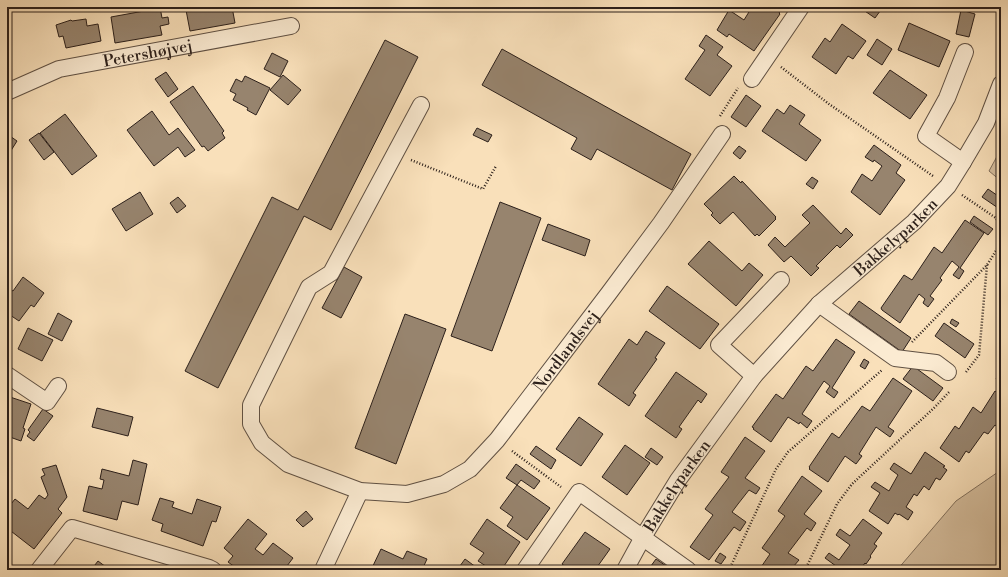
<svg xmlns="http://www.w3.org/2000/svg" width="1008" height="577" font-family="'Libre Bodoni',serif">
	<style>
		.green { fill: #d6bf9f; stroke: #81705d }
		.building { fill: #97846e; stroke: #2c201b }
		.lines { fill: none; stroke-linecap: round; stroke-linejoin: round }
		.minor-casing { stroke: #5f5043; stroke-width: 18 }
		.path { stroke: #2c201b; stroke-width: 2.5; stroke-dasharray: 1 2; stroke-linecap: butt }
		.minor { stroke: #fbebd2; stroke-width: 16 }
		.labels { text-anchor: middle; stroke-width: 3.5; stroke-linejoin: round; paint-order: stroke }
		.street-label { font-size: 16px; fill: #2c201b; stroke: #fbebd2 }
	</style>
	<rect width="100%" height="100%" fill="#f9e0ba"/>
	<filter id="stains"><feTurbulence type="fractalNoise" baseFrequency=".005" numOctaves="4"/><feColorMatrix values="0 0 0 0 .2 0 0 0 0 .09 0 0 0 0 .02 0 0 0 .5 -.17"/></filter>
	<radialGradient id="worn" r=".72"><stop offset=".6" stop-color="#630" stop-opacity="0"/><stop offset="1" stop-color="#630" stop-opacity=".3"/></radialGradient>
	<g class="green">
		<polygon points="1001,149 1001,181 989,171"/>
		<polygon points="1001,470 1001,570 897,570 956,501"/>
	</g>
	<g class="building">
		<polygon points="143,7 160,7 162,18 168,17 169,24 160,26 162,35 115,43 111,17 144,11"/>
		<polygon points="203,7 232,7 235,23 190,31 186,10"/>
		<polygon points="752,7 783,7 779,13 780,14 754,51 729,34 727,37 717,30 729,10 744,20"/>
		<polygon points="859,7 883,7 875,18"/>
		<polygon points="961,10 975,14 969,37 956,34"/>
		<polygon points="86,19 87,26 98,24 101,41 66,48 63,36 59,37 56,25 71,20 72,21"/>
		<polygon points="909,23 950,41 939,67 898,50"/>
		<polygon points="842,24 866,41 853,59 848,56 836,74 812,57 825,38 830,42"/>
		<polygon points="706,35 723,47 717,55 732,66 710,96 685,79 705,50 699,46"/>
		<polygon points="877,39 892,49 882,65 867,55"/>
		<polygon points="385,40 418,57 331,230 304,216 218,388 185,371 272,197 298,210"/>
		<polygon points="502,49 691,154 672,190 597,149 591,160 571,149 577,138 482,85"/>
		<polygon points="272,53 288,61 280,77 264,69"/>
		<polygon points="890,70 927,95 910,119 873,93"/>
		<polygon points="166,72 178,89 168,97 155,79"/>
		<polygon points="283,75 301,90 288,105 270,90"/>
		<polygon points="245,76 270,88 256,115 247,110 248,108 233,100 236,94 230,91 236,79 242,82"/>
		<polygon points="193,86 224,131 222,133 225,138 208,151 204,146 202,147 170,102"/>
		<polygon points="746,95 761,106 746,127 731,117"/>
		<polygon points="790,105 805,115 799,124 821,140 806,161 762,131 777,109 784,114"/>
		<polygon points="152,111 169,135 178,128 195,150 185,157 178,147 154,166 127,130"/>
		<polygon points="65,114 97,156 72,175 40,133"/>
		<polygon points="477,128 492,135 488,142 473,135"/>
		<polygon points="39,133 54,152 44,160 29,140"/>
		<polygon points="7,134 17,141 7,157"/>
		<polygon points="874,145 901,165 896,173 905,180 880,215 851,192 862,174 872,181 882,166 874,160 873,162 865,157"/>
		<polygon points="739,146 746,151 740,159 733,153"/>
		<polygon points="734,176 741,183 742,181 776,217 775,218 776,219 759,236 757,234 755,236 733,212 720,224 711,215 713,213 704,204"/>
		<polygon points="812,177 818,181 813,189 806,184"/>
		<polygon points="988,189 1001,198 1001,210 982,197"/>
		<polygon points="140,192 153,214 126,231 112,209"/>
		<polygon points="178,197 186,206 177,213 170,203"/>
		<polygon points="500,202 541,218 492,351 451,336"/>
		<polygon points="813,205 841,234 846,228 853,235 840,248 837,245 816,266 819,268 811,276 791,256 784,262 768,245 775,237 785,247 810,223 802,215"/>
		<polygon points="974,216 993,229 988,235 970,222"/>
		<polygon points="965,220 984,233 960,268 964,271 959,279 953,275 959,267 952,261 940,278 942,280 930,296 934,299 928,307 923,303 925,299 919,294 900,323 882,310 881,308 904,275 912,280 934,247 942,253"/>
		<polygon points="548,224 590,240 585,256 542,240"/>
		<polygon points="709,241 742,271 749,263 763,275 736,306 688,264"/>
		<polygon points="344,267 362,277 341,318 322,308"/>
		<polygon points="23,277 44,293 34,307 31,305 19,321 7,313 7,295 11,290 13,291"/>
		<polygon points="667,286 719,324 700,349 649,311"/>
		<polygon points="859,301 911,338 902,352 849,314"/>
		<polygon points="58,313 72,321 62,341 48,334"/>
		<polygon points="405,314 446,329 396,464 355,448"/>
		<polygon points="952,319 959,323 956,327 950,323"/>
		<polygon points="944,323 974,344 965,358 935,336"/>
		<polygon points="28,328 53,340 42,361 18,349"/>
		<polygon points="646,331 665,343 655,358 657,359 633,393 636,395 629,406 598,384 629,339 637,345"/>
		<polygon points="836,339 855,352 832,388 838,392 834,398 826,392 830,386 824,381 802,414 812,421 807,428 800,422 799,424 788,417 771,442 753,429 754,428 752,427 776,394 783,399 806,366 813,371"/>
		<polygon points="864,359 869,362 865,369 860,366"/>
		<polygon points="913,366 943,388 933,401 903,379"/>
		<polygon points="1001,371 1001,382 996,379"/>
		<polygon points="676,372 707,394 701,403 698,400 679,427 682,429 676,438 645,416"/>
		<polygon points="893,378 912,391 888,427 894,431 890,437 876,427 859,454 862,456 856,464 845,456 828,482 809,469 810,468 809,467 832,433 839,438 862,406 870,411"/>
		<polygon points="995,391 1001,395 1001,426 999,428 995,425 988,434 984,432 969,453 966,451 959,462 940,448 955,426 959,429 973,407 981,413"/>
		<polygon points="7,396 31,404 23,428 25,429 21,441 7,436"/>
		<polygon points="97,408 133,417 128,436 92,427"/>
		<polygon points="43,409 53,416 34,441 27,436 30,432 28,430"/>
		<polygon points="579,417 603,434 581,466 556,449"/>
		<polygon points="745,437 765,451 745,478 760,488 756,494 749,490 738,504 732,512 746,522 740,531 734,527 709,560 690,547 713,515 705,509 729,477 721,472"/>
		<polygon points="625,445 650,463 627,495 602,477"/>
		<polygon points="536,446 556,460 551,469 530,454"/>
		<polygon points="651,448 663,457 657,465 645,457"/>
		<polygon points="925,452 945,466 943,467 947,470 940,480 936,478 929,490 924,486 917,496 914,494 906,507 913,512 908,520 899,514 898,515 895,513 888,524 869,511 880,493 871,487 875,482 889,491 898,475 890,469 894,463 911,474"/>
		<polygon points="133,460 147,464 138,505 122,501 117,520 83,511 89,486 102,489 104,480 100,479 102,469 129,476"/>
		<polygon points="516,464 540,481 534,489 521,480 517,485 550,508 527,540 507,526 513,517 500,508 517,485 506,478"/>
		<polygon points="56,465 67,497 58,509 62,513 34,549 7,528 7,509 15,499 28,509 39,495 45,499 48,495 41,477 45,475 42,469"/>
		<polygon points="802,476 822,491 804,514 816,523 811,531 807,528 788,553 799,560 793,567 791,566 788,570 759,570 770,554 762,548 785,516 778,511"/>
		<polygon points="160,498 174,502 172,507 192,514 197,499 221,507 216,522 212,521 203,546 161,531 163,524 152,520"/>
		<polygon points="306,511 313,519 303,527 296,520"/>
		<polygon points="248,519 267,534 255,549 263,555 273,543 293,558 284,570 280,568 278,570 239,570 228,562 233,556 224,548"/>
		<polygon points="487,519 520,542 504,566 507,568 506,570 492,570 478,561 484,553 470,544"/>
		<polygon points="863,519 882,533 874,544 877,546 870,556 871,557 866,564 865,563 862,567 866,570 839,570 840,569 825,558 829,553 839,560 850,545 836,535 840,529 850,536"/>
		<polygon points="585,532 610,549 595,570 570,570 562,564"/>
		<polygon points="381,549 403,559 407,551 427,559 422,570 371,570"/>
		<polygon points="720,553 726,557 721,564 715,561"/>
		<polygon points="465,559 480,570 457,570"/>
		<polygon points="656,559 672,570 648,570"/>
		<polygon points="98,561 110,570 91,570"/>
	</g>
	<g class="lines">
		<defs>
			<g id="minor">
				<polyline points="752,79 801,7"/>
				<path id="s1" d="M7,92L59,69L291,26"/>
				<path id="s2" d="M421,105L331,273L309,287L251,405V424L262,443L288,464L360,491L407,494L444,484L470,469L497,440L609,293L661,223L722,134"/>
				<polyline points="963,162 926,136 947,98 965,52"/>
				<polyline points="819,304 895,358 936,363 948,372"/>
				<polyline points="7,375 47,402 58,386"/>
				<polyline points="754,376 719,345 781,280"/>
				<polyline points="39,570 72,528 209,568 213,570"/>
				<polyline points="323,570 360,491"/>
				<polyline points="525,570 579,492 688,570"/>
				<path id="s3" d="M625,570L643,537L678,480L754,376L819,304L914,222L948,186L963,162L986,123L1001,84"/>
			</g>
		</defs>
		<use href="#minor" class="minor-casing"/>
		<g class="path">
			<polyline points="781,67 829,104 933,176"/>
			<polyline points="720,116 738,88"/>
			<polyline points="411,160 483,189 496,166"/>
			<polyline points="962,195 996,218 1001,228"/>
			<polyline points="912,342 987,265 999,246 1001,239"/>
			<polyline points="966,372 979,355 987,265"/>
			<polyline points="512,451 561,487"/>
			<polyline points="729,570 776,469 788,452 882,370"/>
			<polyline points="805,570 837,504 852,484 935,407 950,391"/>
		</g>
		<use href="#minor" class="minor"/>
	</g>
	<g class="labels">
		<g class="street-label">
			<text dy="6" stroke="none"><textPath href="#s1" startOffset="147">Petershøjvej</textPath></text>
			<text dy="6" stroke="none"><textPath href="#s3" startOffset="432">Bakkelyparken</textPath></text>
			<text dy="6" stroke="none"><textPath href="#s2" startOffset="767">Nordlandsvej</textPath></text>
			<text dy="6" stroke="none"><textPath href="#s3" startOffset="99">Bakkelyparken</textPath></text>
		</g>
	</g>
	<rect width="1008" height="577" fill="none" stroke="#f9e0ba" stroke-width="24"/>
	<rect x="8" y="8" width="992" height="561" fill="none" stroke="#2c201b" stroke-width="2"/>
	<rect x="12" y="12" width="984" height="553" fill="none" stroke="#2c201b"/>
	<rect width="100%" height="100%" filter="url(#stains)"/>
	<rect width="100%" height="100%" fill="url(#worn)"/>
</svg>
